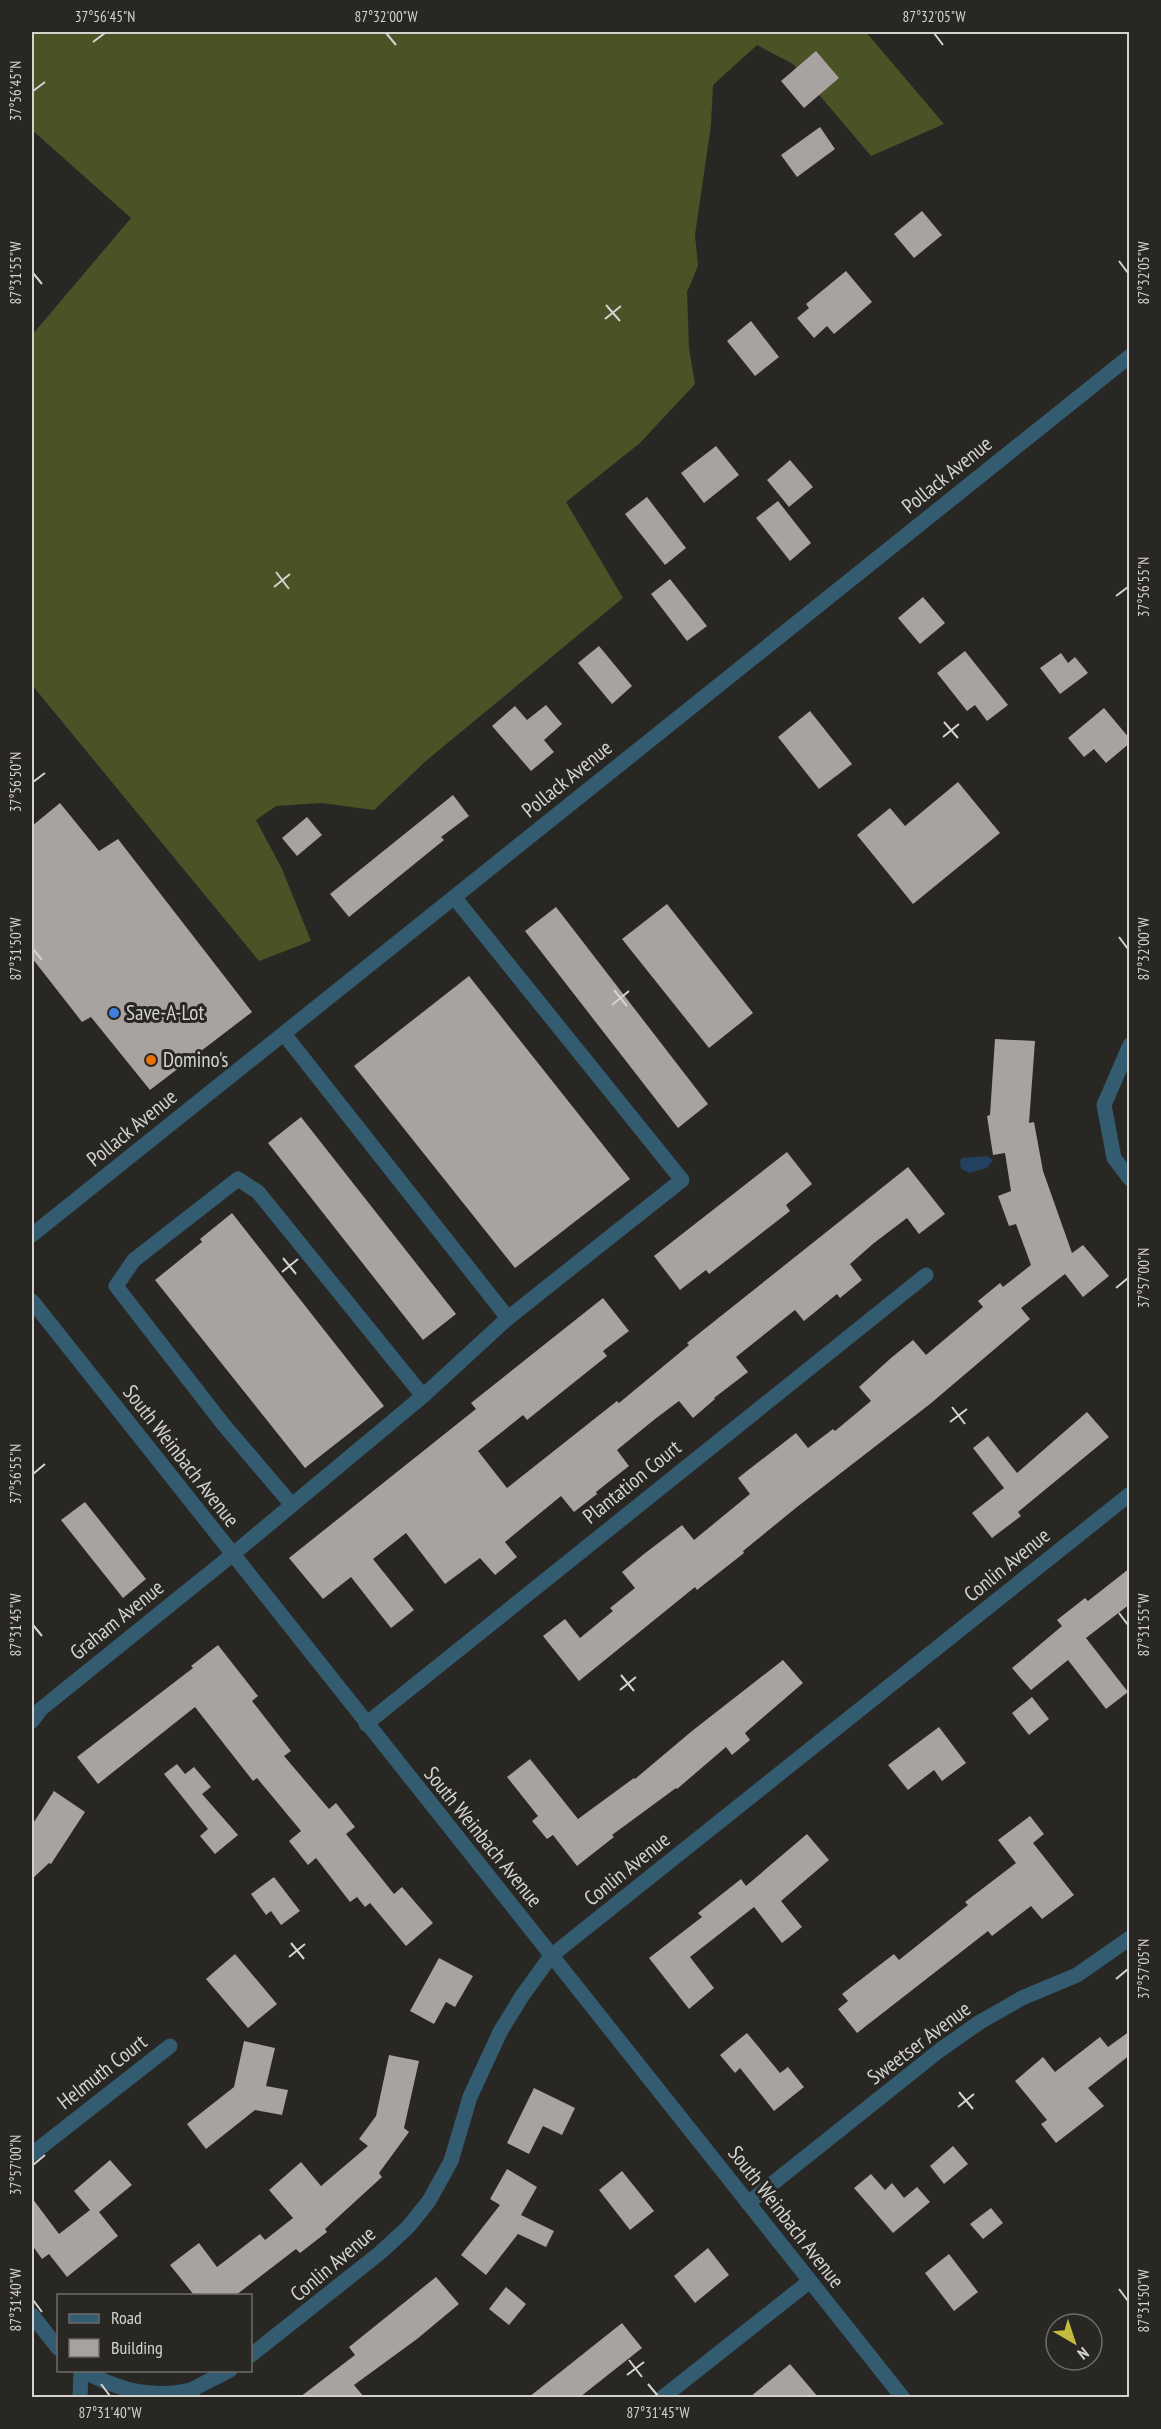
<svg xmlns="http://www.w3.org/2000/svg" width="1161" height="2429" font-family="'PT Sans Narrow',sans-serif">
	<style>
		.forest { fill: #4b5226 }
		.water { fill: #254161 }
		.building { fill: #a8a2a1 }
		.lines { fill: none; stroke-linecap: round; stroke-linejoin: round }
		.minor { stroke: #345c71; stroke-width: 15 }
		.ticks { fill: none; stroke: #d4d3d0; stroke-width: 2 }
		.shop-dot { fill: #3f7fe0; stroke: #292723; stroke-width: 2 }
		.food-dot { fill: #e8710a; stroke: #292723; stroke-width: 2 }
		.labels { text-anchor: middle; stroke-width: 6; stroke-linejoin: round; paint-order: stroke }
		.street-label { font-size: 21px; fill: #d4d3d0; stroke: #292723 }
		.poi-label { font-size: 21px; fill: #d4d3d0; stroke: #292723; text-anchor: start }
		.neatline { fill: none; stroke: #d4d3d0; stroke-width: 2 }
		.ticks-label { font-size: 15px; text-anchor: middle; fill: #d4d3d0 }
	</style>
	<rect width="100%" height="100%" fill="#292723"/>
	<polygon class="forest" points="32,32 866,32 944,124 871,156 793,64 757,45 713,85 711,125 695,235 698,266 687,292 689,348 695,384 640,443 566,502 623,598 427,760 374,810 321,803 276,806 256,820 282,869 311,941 259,961 32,685 32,335 131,218 32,130"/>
	<polygon class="water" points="987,1156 993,1160 988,1167 970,1173 961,1169 960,1160 963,1158"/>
	<g class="building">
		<polygon points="816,51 839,78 804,108 781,81"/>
		<polygon points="820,127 835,149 797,177 781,155"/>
		<polygon points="922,211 942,235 914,258 894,234"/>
		<polygon points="846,271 872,302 834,334 827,326 814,338 797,318 809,308 806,304"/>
		<polygon points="751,321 779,357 755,376 727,341"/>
		<polygon points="716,446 739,475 704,503 681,473"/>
		<polygon points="790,460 813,487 789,507 767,480"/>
		<polygon points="647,497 686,548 665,565 625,514"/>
		<polygon points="778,501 811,543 790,561 756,518"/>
		<polygon points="670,579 707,626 687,641 651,594"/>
		<polygon points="923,597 945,623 920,644 898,618"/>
		<polygon points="599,646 632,686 612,704 578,663"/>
		<polygon points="965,651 1008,705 987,721 975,705 967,711 937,673"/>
		<polygon points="1061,653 1068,663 1075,657 1088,673 1060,694 1040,668"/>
		<polygon points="546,705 562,724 544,740 554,752 531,771 492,726 515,706 527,720"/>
		<polygon points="1104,708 1130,739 1130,743 1106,763 1094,749 1084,757 1068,738"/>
		<polygon points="810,711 852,764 819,789 778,737"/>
		<polygon points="958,782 1000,833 913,904 857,835 890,808 905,826"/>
		<polygon points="453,795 469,816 441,837 444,840 349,917 330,894"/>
		<polygon points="60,803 99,851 118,839 252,1012 150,1090 91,1017 82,1022 32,958 32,826"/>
		<polygon points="307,817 322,835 297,856 282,838"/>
		<polygon points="667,904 753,1013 709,1048 622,939"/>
		<polygon points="556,907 708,1104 678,1128 525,931"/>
		<polygon points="469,976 630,1179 515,1268 354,1066"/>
		<polygon points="995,1039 1035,1041 1029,1123 1034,1122 1043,1171 1072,1253 1083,1245 1109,1276 1083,1297 1065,1274 1021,1308 1030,1319 930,1404 797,1507 743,1551 744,1553 697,1590 695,1587 579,1681 543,1636 565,1619 580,1638 613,1611 610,1608 635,1588 622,1572 644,1554 682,1525 694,1540 750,1494 738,1478 796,1433 808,1448 833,1429 835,1431 871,1401 859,1387 891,1358 913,1340 926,1355 983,1307 978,1301 1000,1283 1003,1287 1031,1265 1016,1224 1009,1226 998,1196 1011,1191 1005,1153 993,1155 987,1116 990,1115"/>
		<polygon points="301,1117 456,1314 423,1340 268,1143"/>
		<polygon points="787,1152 812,1184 786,1205 790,1211 709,1274 706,1270 680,1290 654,1256"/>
		<polygon points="908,1167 945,1214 919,1234 907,1218 874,1243 850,1264 862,1280 840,1298 837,1294 804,1321 795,1310 736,1357 748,1372 714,1398 715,1399 693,1418 679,1401 655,1419 617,1450 629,1466 596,1492 597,1494 574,1512 561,1496 505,1542 517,1557 495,1575 480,1558 445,1584 406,1533 373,1559 414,1610 391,1628 351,1577 323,1599 289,1558 476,1409 471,1403 603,1298 629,1331 603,1351 607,1356 527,1420 523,1415 478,1451 507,1488 617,1401 619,1403 689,1345 687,1343"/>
		<polygon points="232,1213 384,1406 305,1468 155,1280 202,1242 200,1239"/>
		<polygon points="1087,1412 1109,1437 1018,1512 1021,1516 992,1538 972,1513 1004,1488 973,1448 988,1436 1017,1473"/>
		<polygon points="85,1502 146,1579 123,1598 61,1520"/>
		<polygon points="1130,1568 1130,1604 1086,1638 1128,1692 1106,1709 1068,1660 1031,1690 1012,1668 1062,1626 1057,1620 1085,1598 1088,1601"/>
		<polygon points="218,1645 258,1696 252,1701 291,1751 284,1756 329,1809 336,1803 355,1827 346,1834 394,1894 402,1887 433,1923 406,1946 370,1903 365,1907 357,1897 350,1902 316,1858 308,1865 289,1841 301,1831 257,1778 253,1781 195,1707 98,1784 77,1757 193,1668 191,1666"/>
		<polygon points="783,1660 803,1683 745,1733 750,1740 732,1755 726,1747 677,1789 676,1788 612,1835 614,1837 577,1866 553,1835 547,1839 532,1821 538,1816 507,1777 530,1759 578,1819 634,1778 635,1779 692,1731"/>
		<polygon points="1032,1697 1049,1719 1029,1735 1012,1713"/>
		<polygon points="939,1727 966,1763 942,1781 934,1770 908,1790 888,1765"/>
		<polygon points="177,1764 185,1774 194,1767 211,1787 202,1794 238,1835 215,1854 200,1836 208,1829 164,1774"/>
		<polygon points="54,1791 85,1812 51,1864 49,1863 32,1879 32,1825"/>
		<polygon points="1030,1816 1044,1834 1033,1843 1074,1895 1042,1919 1031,1906 992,1936 988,1931 857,2033 838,2009 848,2001 842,1994 894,1954 899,1960 968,1905 965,1902 1016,1863 998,1840"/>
		<polygon points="807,1834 829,1860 781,1901 802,1927 782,1943 754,1907 690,1957 714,1988 689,2009 649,1958 702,1917 698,1913 741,1879 746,1886"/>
		<polygon points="274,1877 300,1911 281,1925 271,1911 266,1915 251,1894"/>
		<polygon points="235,1954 277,2004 248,2028 206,1979"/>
		<polygon points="439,1958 473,1976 455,2007 446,2002 434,2024 410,2011"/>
		<polygon points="1130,2031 1130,2055 1088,2088 1104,2106 1056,2143 1041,2124 1047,2120 1015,2081 1043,2057 1055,2072 1100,2037 1108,2047"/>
		<polygon points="747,2033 780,2073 788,2067 804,2087 774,2111 740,2068 735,2073 720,2055"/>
		<polygon points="244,2041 275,2048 266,2086 288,2090 282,2115 255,2110 206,2149 187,2124 234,2087"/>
		<polygon points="389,2055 419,2061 404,2128 409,2132 379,2173 382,2177 325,2229 327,2232 300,2253 296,2249 236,2295 194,2295 170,2265 199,2243 217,2267 260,2234 265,2240 293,2218 269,2190 301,2162 321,2186 368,2146 359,2139 376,2116"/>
		<polygon points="534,2088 575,2108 562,2135 543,2126 529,2154 507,2143"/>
		<polygon points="953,2146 968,2164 944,2184 930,2166"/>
		<polygon points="110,2160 132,2185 99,2212 118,2236 67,2277 49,2254 42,2259 32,2245 32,2198 59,2234 90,2210 74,2191"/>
		<polygon points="507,2169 537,2187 521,2215 554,2231 546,2247 518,2234 486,2275 461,2255 500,2205 490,2199"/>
		<polygon points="622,2171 654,2211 630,2230 599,2190"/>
		<polygon points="871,2174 885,2190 892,2183 904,2198 917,2187 930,2202 893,2233 854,2188"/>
		<polygon points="991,2208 1003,2223 983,2239 970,2224"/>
		<polygon points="708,2248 729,2275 695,2303 674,2276"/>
		<polygon points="949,2254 978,2292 954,2311 925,2273"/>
		<polygon points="436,2277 459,2304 417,2339 354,2385 364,2397 300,2397 355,2355 349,2347"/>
		<polygon points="506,2287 526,2304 509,2325 489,2309"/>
		<polygon points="622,2323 642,2348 580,2397 529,2397"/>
		<polygon points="790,2364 818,2397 750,2397"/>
	</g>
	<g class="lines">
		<g class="minor">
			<polyline points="284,1034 508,1318"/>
			<polyline points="1130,1045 1104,1105 1114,1158 1130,1179"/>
			<polyline points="32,1235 1130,356"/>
			<polyline points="32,1301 903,2398"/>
			<polyline points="292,1505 223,1424 116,1286 134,1260 238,1179 258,1192 423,1396"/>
			<polyline points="32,1721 41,1709 232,1555 423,1396 508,1318 682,1180 454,897"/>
			<polyline points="366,1724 926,1275"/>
			<polyline points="32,2154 170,2046"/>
			<polyline points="748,2203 940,2050 980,2022 1022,1998 1077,1975 1130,1938"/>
			<polyline points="32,2315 58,2348"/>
			<polyline points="250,2356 381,2252 408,2227 429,2201 451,2161 470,2097 500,2032 522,1996 551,1956 1130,1494"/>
			<path d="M81,2370C120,2390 148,2399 191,2390"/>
			<polyline points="80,2398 81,2371"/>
			<polyline points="193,2398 191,2390 230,2370"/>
			<polyline points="662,2398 810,2281"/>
		</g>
	</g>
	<path class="ticks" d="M386,33L396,45M934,33L943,45M93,42L105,33M33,91L45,82M1119,261L1128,273M33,273L42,284M606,305L620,321M605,319L621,306M276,572L289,589M274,587L290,574M1116,596L1128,587M944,722L958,738M943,737L959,724M33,782L45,773M1119,937L1128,949M33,949L42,960M614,990L627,1006M612,1005L629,991M283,1258L296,1274M282,1272L298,1259M1116,1288L1128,1278M952,1407L965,1424M950,1422L967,1409M33,1474L45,1464M1119,1613L1128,1625M33,1625L42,1636M621,1675L634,1691M620,1690L636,1677M291,1943L304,1959M289,1957L305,1944M1116,1979L1128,1969M959,2092L973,2109M958,2107L974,2094M33,2165L45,2155M1119,2289L1128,2301M33,2300L42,2312M629,2360L642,2377M627,2375L644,2362M101,2384L110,2396M648,2384L658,2396"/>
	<circle class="shop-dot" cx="114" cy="1013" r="6"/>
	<circle class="food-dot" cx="151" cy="1060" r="6"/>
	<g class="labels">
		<g class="street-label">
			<text transform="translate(947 475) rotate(-39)" y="7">Pollack Avenue</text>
			<text transform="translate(567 779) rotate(-39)" y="7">Pollack Avenue</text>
			<text transform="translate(132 1128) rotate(-39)" y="7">Pollack Avenue</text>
			<text transform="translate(181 1456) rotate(52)" y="7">South Weinbach Avenue</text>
			<text transform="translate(632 1482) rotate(-39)" y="7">Plantation Court</text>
			<text transform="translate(1007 1565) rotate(-39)" y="7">Conlin Avenue</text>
			<text transform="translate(117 1620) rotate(-39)" y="7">Graham Avenue</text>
			<text transform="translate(483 1837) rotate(51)" y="7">South Weinbach Avenue</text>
			<text transform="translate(627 1869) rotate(-39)" y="7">Conlin Avenue</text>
			<text transform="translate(919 2043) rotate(-37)" y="7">Sweetser Avenue</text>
			<text transform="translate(102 2072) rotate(-38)" y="7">Helmuth Court</text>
			<text transform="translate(786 2217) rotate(52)" y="7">South Weinbach Avenue</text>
			<text transform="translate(333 2264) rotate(-40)" y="7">Conlin Avenue</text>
		</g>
		<g class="poi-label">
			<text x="126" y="1020">Save-A-Lot</text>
			<text x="163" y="1067">Domino's</text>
		</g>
	</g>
	<rect width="1161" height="2429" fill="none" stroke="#292723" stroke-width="66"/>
	<rect x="57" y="2294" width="195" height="78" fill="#292723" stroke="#6d6c68" stroke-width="1.5"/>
	<rect x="69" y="2314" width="30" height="9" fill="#345c71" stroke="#6d6c68" stroke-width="1.5"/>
	<text x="111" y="2324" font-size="18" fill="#d4d3d0">Road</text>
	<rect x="69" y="2339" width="30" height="18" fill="#a8a2a1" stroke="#6d6c68" stroke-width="1.5"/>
	<text x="111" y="2354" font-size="18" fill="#d4d3d0">Building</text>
	<g transform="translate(1074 2342) rotate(141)"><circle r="28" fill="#292723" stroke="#6d6c68" stroke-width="1.5"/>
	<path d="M0-4.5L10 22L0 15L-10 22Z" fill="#c5bc3d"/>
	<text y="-9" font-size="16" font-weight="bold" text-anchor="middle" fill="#d4d3d0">N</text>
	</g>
	<rect x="33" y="33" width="1095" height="2363" class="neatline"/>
	<g class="ticks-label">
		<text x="105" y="22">37°56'45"N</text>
		<text x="386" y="22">87°32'00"W</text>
		<text x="934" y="22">87°32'05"W</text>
		<text transform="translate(16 91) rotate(-90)" y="5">37°56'45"N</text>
		<text transform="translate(16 273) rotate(-90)" y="5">87°31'55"W</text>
		<text transform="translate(1144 273) rotate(-90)" y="5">87°32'05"W</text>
		<text transform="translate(1144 587) rotate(-90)" y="5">37°56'55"N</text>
		<text transform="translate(16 782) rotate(-90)" y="5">37°56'50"N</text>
		<text transform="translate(16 949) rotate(-90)" y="5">87°31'50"W</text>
		<text transform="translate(1144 949) rotate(-90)" y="5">87°32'00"W</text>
		<text transform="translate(1144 1278) rotate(-90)" y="5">37°57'00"N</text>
		<text transform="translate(16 1474) rotate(-90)" y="5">37°56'55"N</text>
		<text transform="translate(16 1625) rotate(-90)" y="5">87°31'45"W</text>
		<text transform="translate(1144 1625) rotate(-90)" y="5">87°31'55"W</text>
		<text transform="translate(1144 1969) rotate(-90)" y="5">37°57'05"N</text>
		<text transform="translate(16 2165) rotate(-90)" y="5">37°57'00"N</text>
		<text transform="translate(16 2300) rotate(-90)" y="5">87°31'40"W</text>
		<text transform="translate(1144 2301) rotate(-90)" y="5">87°31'50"W</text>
		<text x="110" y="2418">87°31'40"W</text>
		<text x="658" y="2418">87°31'45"W</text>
	</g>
</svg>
